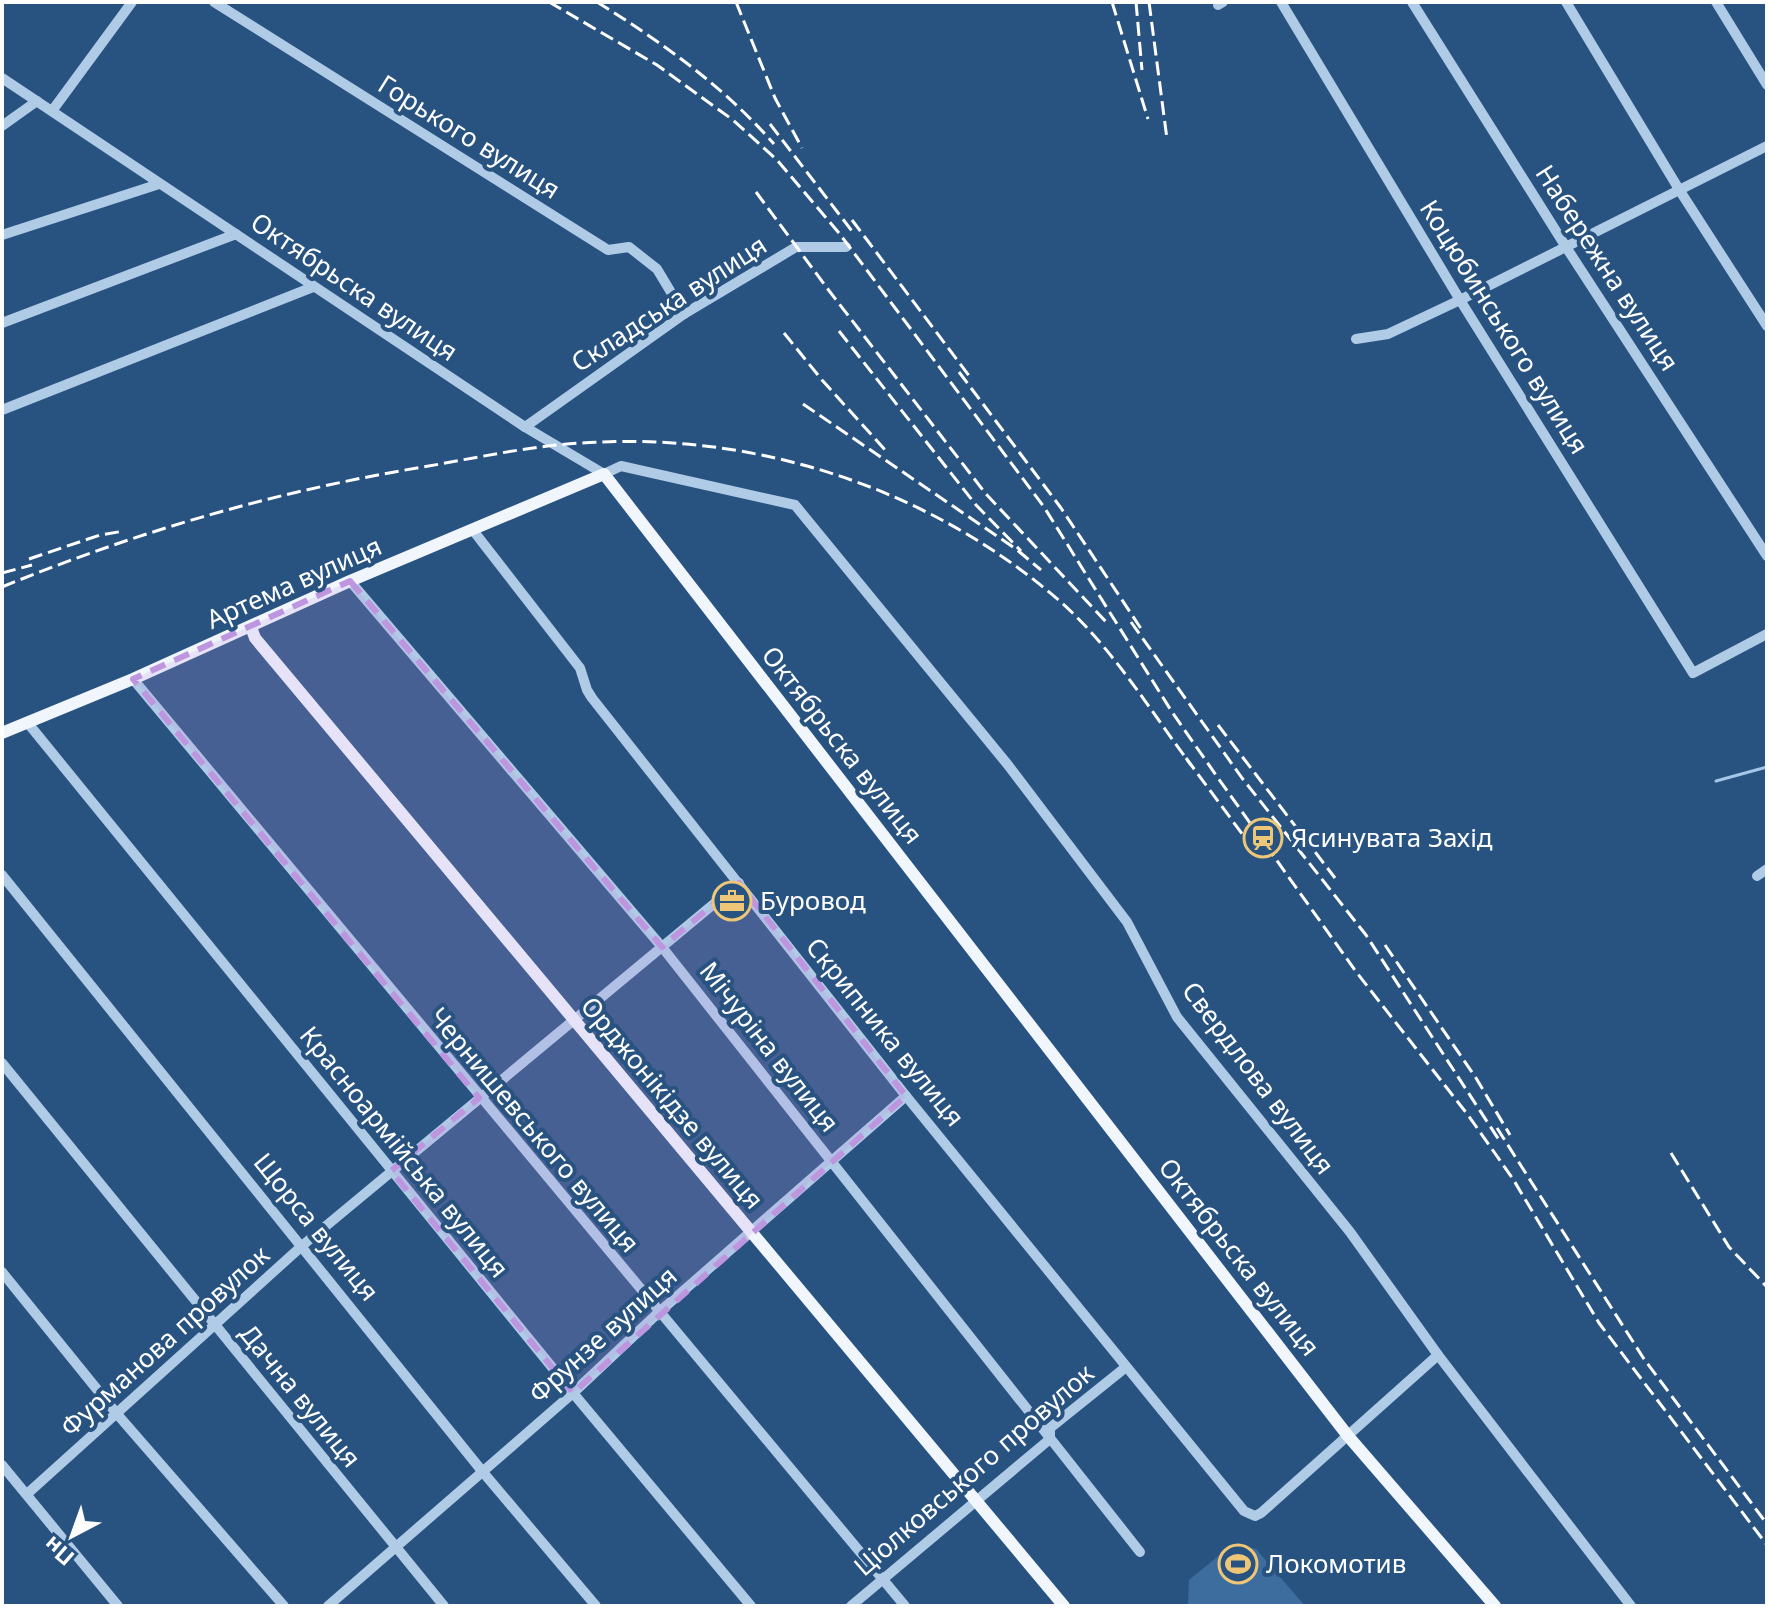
<svg xmlns="http://www.w3.org/2000/svg" width="1769" height="1608" font-family="'Noto Sans',sans-serif">
	<style>
		.green { fill: #3d6d9e }
		.lines { fill: none; stroke-linecap: round; stroke-linejoin: round }
		.stream { stroke: #a5c6e6; stroke-width: 3 }
		.minor { stroke: #b0cbe6; stroke-width: 10 }
		.major { stroke: #f1f6fd; stroke-width: 12 }
		.rail { stroke: #fff; stroke-width: 3; stroke-dasharray: 14 6; stroke-linecap: butt }
		.marked { fill: #bd96df; fill-opacity: 0.2; stroke: #bd96df; stroke-width: 6; stroke-dasharray: 16 10; stroke-linejoin: round }
		.labels { text-anchor: middle; stroke-width: 8; stroke-linejoin: round; paint-order: stroke }
		.street-label { font-size: 26px; fill: #fff; stroke: #285381 }
		.poi-label { font-size: 26px; fill: #fff; stroke: #285381; text-anchor: start }
	</style>
	<rect width="100%" height="100%" fill="#285381"/>
	<polygon class="green" points="1233,1544 1256,1549 1305,1606 1188,1606 1189,1580"/>
	<g class="lines">
		<polyline class="stream" points="1716,781 1767,767"/>
		<g class="minor">
			<polyline points="214,2 608,250 629,247 657,269 684,314"/>
			<polyline points="1281,2 1460,300 1693,673 1767,634"/>
			<polyline points="1412,2 1566,247 1767,556"/>
			<polyline points="1566,2 1680,191 1767,326"/>
			<polyline points="1716,2 1767,85"/>
			<polyline points="1218,5 1223,2"/>
			<polyline points="2,78 525,427 604,474 621,466 795,505 1008,765 1127,922 1177,1017 1350,1232 1438,1355 1631,1606"/>
			<polyline points="52,111 132,2"/>
			<polyline points="2,126 37,101"/>
			<polyline points="2,235 159,184"/>
			<polyline points="2,323 236,234"/>
			<polyline points="1356,339 1388,334 1460,300 1767,146"/>
			<polyline points="2,410 313,287"/>
			<polyline points="525,427 684,314 796,247 846,247"/>
			<polyline points="472,529 580,668 587,690 592,698 906,1096 1244,1511 1255,1516 1261,1513 1438,1355"/>
			<polyline points="350,581 662,947 1140,1552"/>
			<polyline points="133,679 905,1606"/>
			<polyline points="27,722 573,1393 751,1606"/>
			<polyline points="2,875 482,1471 596,1606"/>
			<polyline points="1757,876 1767,869"/>
			<polyline points="2,1063 444,1606"/>
			<polyline points="2,1272 117,1414 284,1606"/>
			<polyline points="2,1465 118,1606"/>
			<polyline points="27,1494 303,1245 739,883"/>
			<polyline points="328,1606 573,1393 658,1313 906,1096"/>
			<polyline points="851,1606 1050,1439 1050,1428 1126,1367"/>
		</g>
		<g class="major">
			<polyline points="251,627 255,638 1064,1606"/>
			<polyline points="2,733 133,679 350,581 604,474 1348,1436 1495,1606"/>
		</g>
		<g class="rail">
			<polyline points="549,2 657,65 733,120 777,160 839,233 1044,507 1172,712 1218,778 1357,973 1468,1115 1513,1179 1599,1323 1767,1545"/>
			<path d="M597,2C663,43 723,86 774,144"/>
			<polyline points="736,2 775,98 802,148"/>
			<polyline points="1112,2 1148,119"/>
			<polyline points="1136,2 1142,70"/>
			<polyline points="1149,2 1167,139"/>
			<polyline points="770,124 855,235"/>
			<polyline points="756,192 827,288 986,494 1109,625"/>
			<polyline points="852,220 970,377"/>
			<polyline points="839,331 976,505 1021,551"/>
			<polyline points="784,333 822,380 887,452"/>
			<polyline points="959,372 1061,508 1142,630"/>
			<polyline points="803,404 1016,549 1041,570"/>
			<polyline points="29,559 100,535 124,531"/>
			<polyline points="2,573 32,565"/>
			<path d="M2,587C136,532 274,492 417,468C472,459 527,446 582,443C755,431 931,488 1062,603C1113,649 1150,710 1191,765"/>
			<polyline points="1131,622 1242,778 1366,935 1499,1140"/>
			<polyline points="1218,725 1335,878"/>
			<polyline points="1186,758 1243,835"/>
			<polyline points="1385,945 1476,1078 1510,1135"/>
			<polyline points="1497,1128 1644,1359 1767,1524"/>
			<polyline points="1671,1153 1729,1247 1767,1287"/>
		</g>
	</g>
	<path class="marked" d="M350,581L662,947L739,883L906,1096L573,1393L391,1171L479,1098L133,679Z"/>
	<defs>
		<symbol id="station-ring" viewBox="-11 -11 22 22"><circle r="9.5" fill="#285381" stroke="#edc677" stroke-width="1.5"/><path d="M-3-6H3Q5-6 5-4V2Q5 4 3 4L4.5 6H3L1.5 4h-3L-3 6H-4.5L-3 4Q-5 4-5 2V-4Q-5-6-3-6ZM-3.5-4v3h7v-3ZM-3.5 1v1.5H-2V1ZM2 1v1.5H3.5V1Z" fill="#edc677"/></symbol>
		<symbol id="office-ring" viewBox="-11 -11 22 22"><circle r="9.5" fill="#285381" stroke="#edc677" stroke-width="1.5"/><path d="M-6-3h4V-5.5h4V-3h4V5H-6ZM-1-4.5V-3h2v-1.5ZM-6 0V1H6V0Z" fill="#edc677"/></symbol>
		<symbol id="stadium-ring" viewBox="-11 -11 22 22"><circle r="9.5" fill="#285381" stroke="#edc677" stroke-width="1.5"/><path d="M0-5a6.5 5 0 1 0 0 10a6.5 5 0 1 0 0-10ZM-3.5-1.8h7v3.6h-7Z" fill="#edc677"/></symbol>
	</defs>
	<g fill-rule="evenodd">
		<use href="#station-ring" x="1241" y="816" width="44" height="44"/>
		<use href="#office-ring" x="710" y="879" width="44" height="44"/>
		<use href="#stadium-ring" x="1216" y="1542" width="44" height="44"/>
	</g>
	<g class="labels">
		<g class="street-label">
			<text transform="translate(469 137) rotate(32)" y="9">Горького вулиця</text>
			<text transform="translate(1607 268) rotate(57)" y="9">Набережна вулиця</text>
			<text transform="translate(354 287) rotate(34)" y="9">Октябрьска вулиця</text>
			<text transform="translate(669 304) rotate(-33)" y="9">Складська вулиця</text>
			<text transform="translate(1504 327) rotate(58)" y="9">Коцюбинського вулиця</text>
			<text transform="translate(294 583) rotate(-24)" y="9">Артема вулиця</text>
			<text transform="translate(842 745) rotate(52)" y="9">Октябрьска вулиця</text>
			<text transform="translate(885 1032) rotate(51)" y="9">Скрипника вулиця</text>
			<text transform="translate(769 1047) rotate(52)" y="9">Мічуріна вулиця</text>
			<text transform="translate(1258 1078) rotate(53)" y="9">Свердлова вулиця</text>
			<text transform="translate(672 1103) rotate(50)" y="9">Орджонікідзе вулиця</text>
			<text transform="translate(534 1130) rotate(50)" y="9">Чернишевського вулиця</text>
			<text transform="translate(404 1152) rotate(51)" y="9">Красноармійська вулиця</text>
			<text transform="translate(316 1227) rotate(51)" y="9">Щорса вулиця</text>
			<text transform="translate(1239 1257) rotate(52)" y="9">Октябрьска вулиця</text>
			<text transform="translate(603 1335) rotate(-42)" y="9">Фрунзе вулиця</text>
			<text transform="translate(165 1341) rotate(-42)" y="9">Фурманова провулок</text>
			<text transform="translate(300 1396) rotate(51)" y="9">Дачна вулиця</text>
			<text transform="translate(974 1470) rotate(-41)" y="9">Ціолковського провулок</text>
		</g>
		<g class="poi-label">
			<text x="1291" y="847">Ясинувата Захід</text>
			<text x="760" y="910">Буровод</text>
			<text x="1266" y="1573">Локомотив</text>
		</g>
	</g>
	<rect width="1769" height="1608" fill="none" stroke="#ffffff" stroke-width="8"/>
	<g transform="translate(72 1536) rotate(221)" stroke="#285381" stroke-width="6" paint-order="stroke">
	<path d="M0-6L14 30L0 20L-14 30Z" fill="#ffffff"/>
	<text y="-12" font-size="22" font-weight="bold" text-anchor="middle" fill="#ffffff">Пн</text>
	</g>
</svg>
